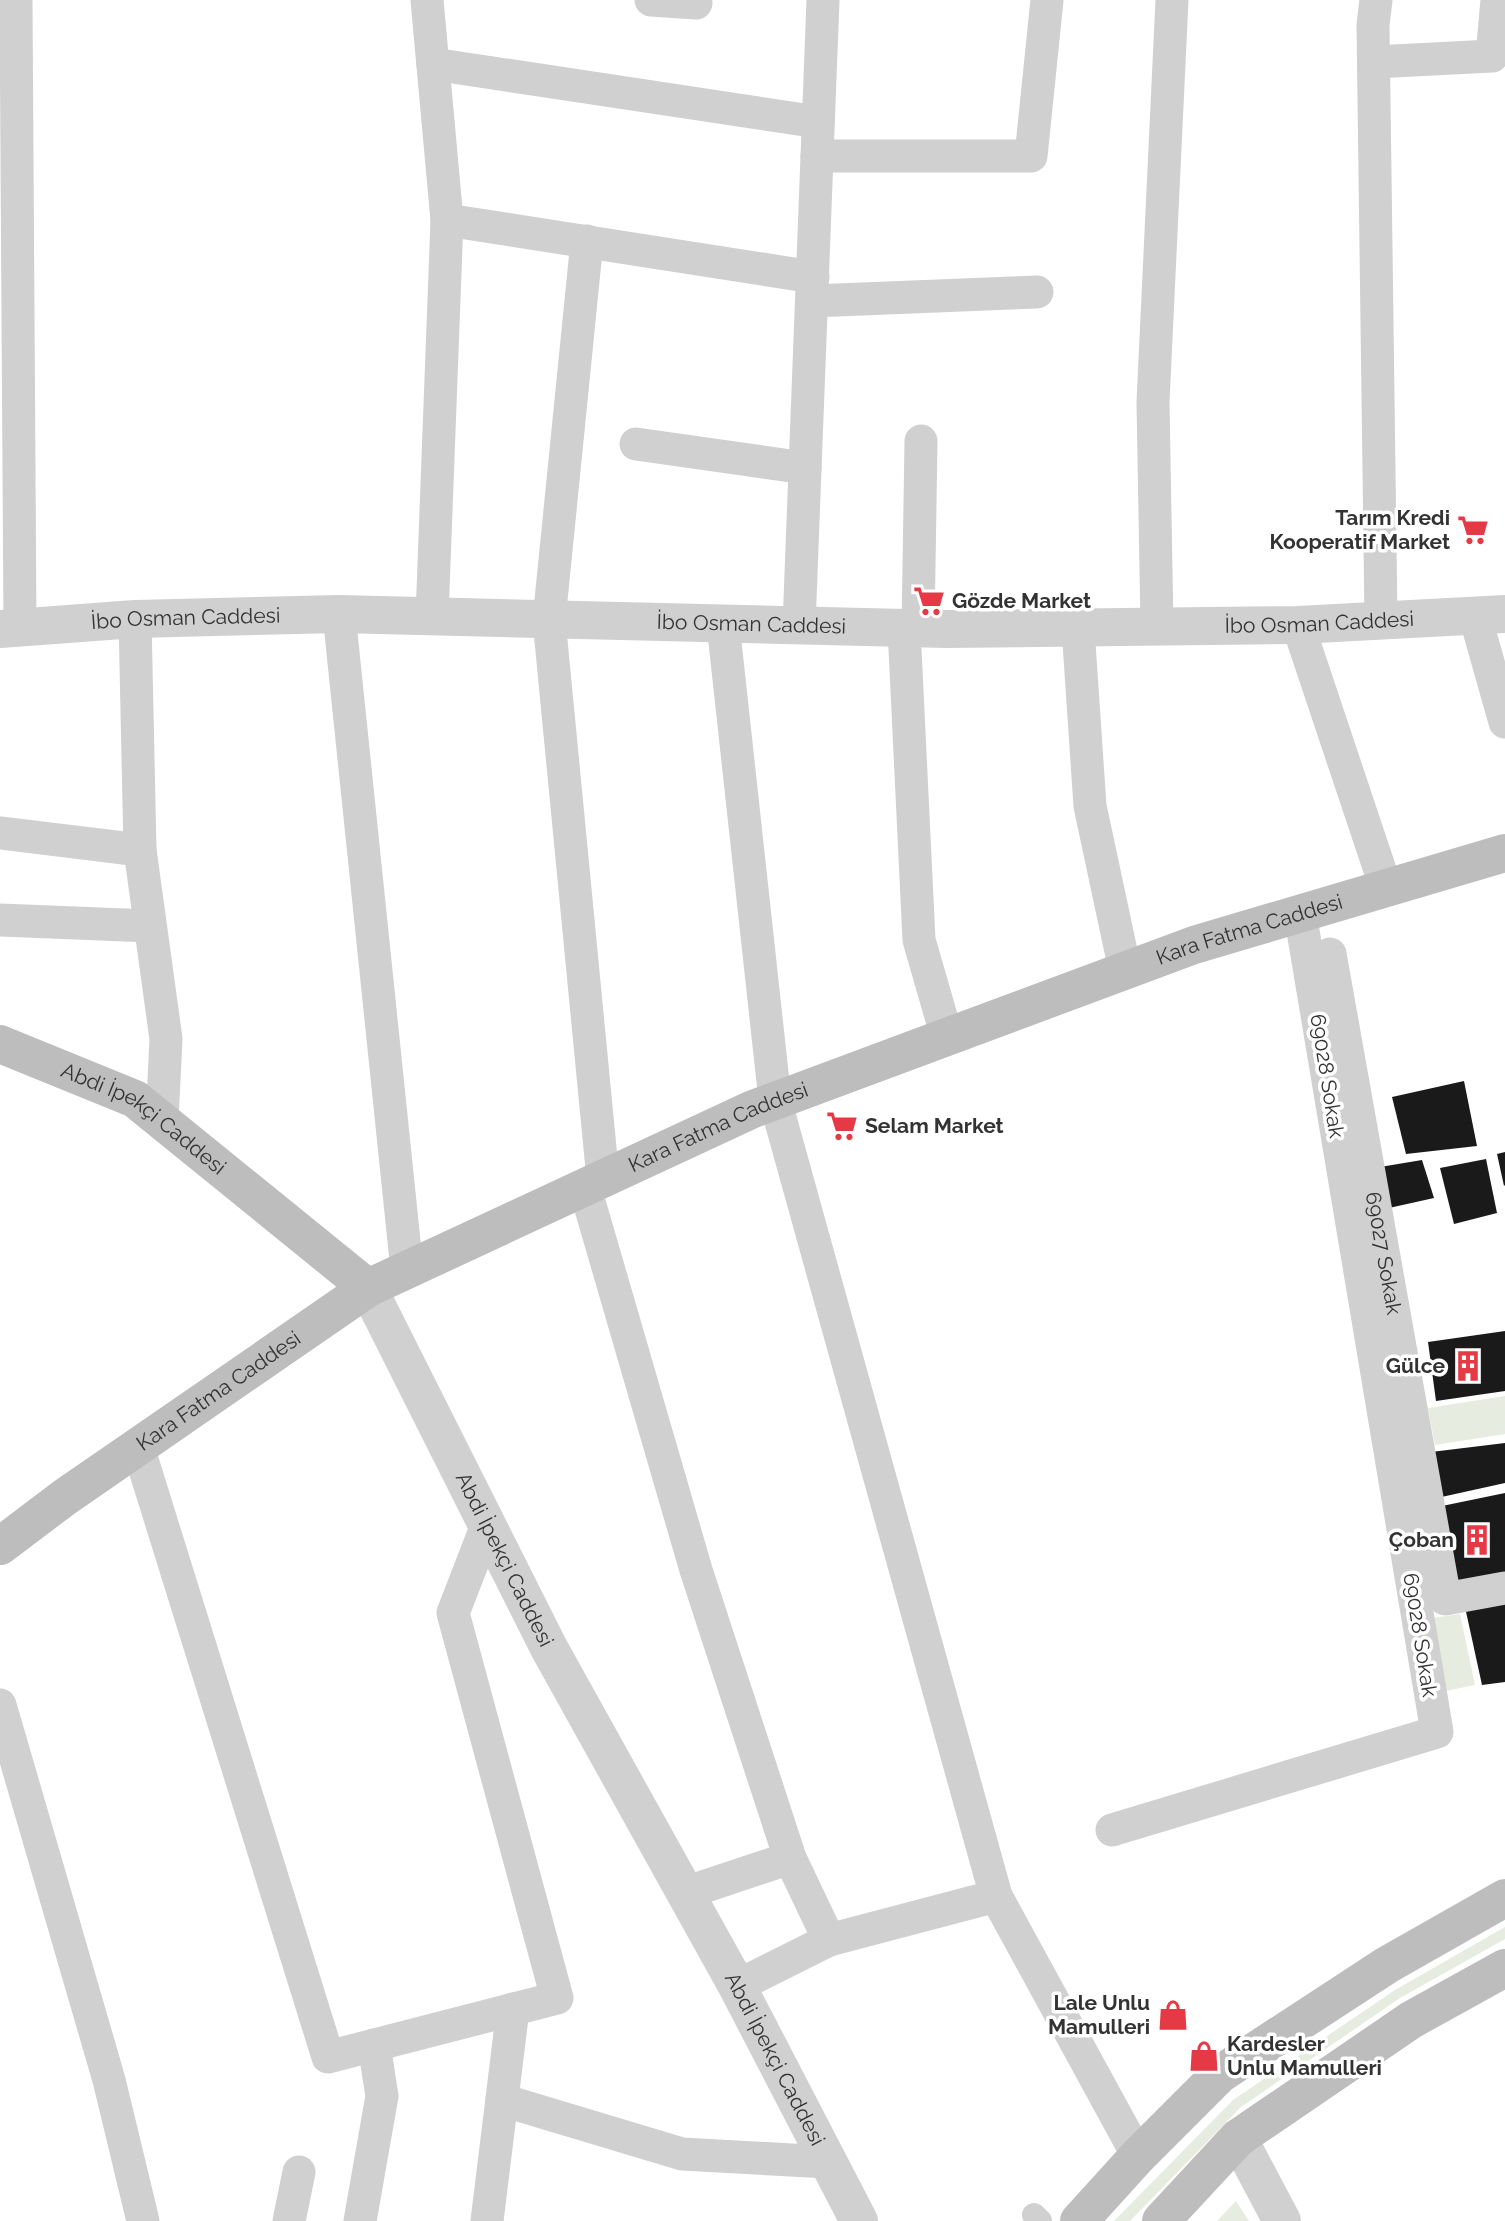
<svg xmlns="http://www.w3.org/2000/svg" width="1505" height="2221" font-family="Raleway,sans-serif">
	<style>
		.green { fill: #e6ecdf }
		.building { fill: #1a1a1a }
		.lines { fill: none; stroke-linecap: round; stroke-linejoin: round }
		.pedestrian { stroke: #d0d0d0; stroke-width: 24 }
		.minor { stroke: #d0d0d0; stroke-width: 33 }
		.tertiary { stroke: #d0d0d0; stroke-width: 38 }
		.secondary { stroke: #bdbdbd; stroke-width: 38 }
		.labels { text-anchor: middle; stroke-width: 7; stroke-linejoin: round; paint-order: stroke }
		.poi-label { font-size: 21px; font-weight: bold; fill: #333; stroke: #fff; text-anchor: end }
		.street-label { font-size: 21px; fill: #333; stroke: #fff }
	</style>
	<rect width="100%" height="100%" fill="#fff"/>
	<g class="green">
		<polygon points="1505,1396 1505,1434 1435,1445 1428,1408"/>
		<polygon points="1460,1614 1475,1685 1446,1691 1433,1618"/>
		<polygon points="1505,1927 1505,1939 1400,1998 1241,2107 1130,2221 1114,2221 1233,2100 1395,1990"/>
		<polygon points="1236,2201 1249,2221 1217,2221"/>
	</g>
	<g class="building">
		<polygon points="1464,1081 1477,1146 1406,1154 1392,1097"/>
		<polygon points="1505,1152 1505,1185 1504,1186 1497,1154"/>
		<polygon points="1486,1159 1497,1213 1454,1224 1440,1168"/>
		<polygon points="1422,1160 1434,1198 1389,1208 1380,1167"/>
		<polygon points="1505,1331 1505,1391 1436,1401 1428,1342"/>
		<polygon points="1505,1443 1505,1483 1437,1498 1431,1452"/>
		<polygon points="1505,1493 1505,1574 1456,1586 1442,1506"/>
		<polygon points="1505,1600 1505,1682 1482,1685 1465,1607"/>
	</g>
	<g class="lines">
		<polyline class="pedestrian" points="1034,2215 1040,2221"/>
		<g class="minor">
			<polyline points="16,0 20,627"/>
			<polyline points="427,0 447,220 432,617"/>
			<polyline points="651,0 696,3"/>
			<polyline points="1376,0 1373,25 1381,620"/>
			<polyline points="1374,62 1492,56 1497,0"/>
			<polyline points="433,64 818,122"/>
			<polyline points="817,156 1031,156 1047,0"/>
			<polyline points="447,220 813,277"/>
			<polyline points="587,241 549,620 603,1179"/>
			<polyline points="812,301 1037,292"/>
			<polyline points="636,444 805,468"/>
			<polyline points="339,614 407,1270"/>
			<polyline points="1475,616 1505,722"/>
			<polyline points="135,619 140,850 166,1039 162,1121"/>
			<polyline points="723,624 775,1100 996,1896 829,1940 737,1986"/>
			<polyline points="1298,625 1386,888"/>
			<polyline points="799,626 823,0"/>
			<polyline points="1157,626 1153,402 1172,0"/>
			<polyline points="904,628 919,940 947,1037"/>
			<polyline points="918,628 921,441"/>
			<polyline points="1078,628 1090,806 1125,970"/>
			<polyline points="0,833 140,850"/>
			<polyline points="0,920 150,926"/>
			<path id="s1" d="M1330,954L1445,1599L1505,1588"/>
			<polyline points="585,1188 696,1570 790,1858 829,1940"/>
			<polyline points="138,1447 328,2057 557,1998 453,1613 487,1525"/>
			<polyline points="0,1705 109,2080 143,2221"/>
			<polyline points="1112,1830 1437,1732 1300,913"/>
			<polyline points="685,1893 790,1858"/>
			<polyline points="996,1896 1138,2156"/>
			<polyline points="502,2100 682,2154 828,2162"/>
			<polyline points="289,2221 299,2172"/>
			<polyline points="360,2221 382,2096 374,2045"/>
			<polyline points="487,2221 513,2009"/>
		</g>
		<g class="tertiary">
			<path id="s2" d="M0,629L135,619L339,614L947,629L1298,625L1505,614"/>
			<path id="s3" d="M368,1288L549,1648L737,1986L859,2221"/>
			<polyline points="1238,2138 1282,2221"/>
		</g>
		<g class="secondary">
			<path id="s4" d="M0,1044L135,1099L368,1288"/>
			<path id="s5" d="M0,1546L65,1497L368,1288L753,1109L1194,945L1505,853"/>
			<polyline points="1079,2221 1138,2156 1220,2074 1387,1965 1505,1898"/>
			<polyline points="1161,2221 1238,2138 1411,2020 1505,1968"/>
		</g>
	</g>
	<defs>
		<symbol id="supermarket-bare" viewBox="-9 -9 18 18"><path d="M-6-5.5h2.5l.6 2H6L4.5 2H-2.5L-4.4-4H-6ZM-1.5 3.2a1.3 1.3 0 1 0 .1 0ZM3 3.2a1.3 1.3 0 1 0 .1 0Z" fill="#e63946" stroke="#fff" stroke-width="2.5" paint-order="stroke"/></symbol>
		<symbol id="building-bare" viewBox="-9 -9 18 18"><path d="M-4-6H4V6H1V3H-1V6H-4ZM-2.5-4.3h1.7v1.8h-1.7ZM.8-4.3h1.7v1.8H.8ZM-2.5-1h1.7V.8h-1.7ZM.8-1h1.7V.8H.8Z" fill="#e63946" stroke="#fff" stroke-width="2.5" paint-order="stroke"/></symbol>
		<symbol id="shop-bare" viewBox="-9 -9 18 18"><path d="M-5-2.5h2.3a2.7 3.5 0 0 1 5.4 0H5L5.5 6h-11ZM-1.5-2.5h3a1.5 2.3 0 0 0-3 0Z" fill="#e63946" stroke="#fff" stroke-width="2.5" paint-order="stroke"/></symbol>
	</defs>
	<g fill-rule="evenodd">
		<use href="#supermarket-bare" x="1451" y="508" width="44" height="44"/>
		<use href="#supermarket-bare" x="907" y="579" width="44" height="44"/>
		<use href="#supermarket-bare" x="820" y="1104" width="44" height="44"/>
		<use href="#building-bare" x="1446" y="1344" width="44" height="44"/>
		<use href="#building-bare" x="1455" y="1518" width="44" height="44"/>
		<use href="#shop-bare" x="1151" y="1993" width="44" height="44"/>
		<use href="#shop-bare" x="1182" y="2034" width="44" height="44"/>
	</g>
	<g class="labels">
		<g class="poi-label">
			<text x="1450" y="525">Tarım Kredi<tspan x="1450" dy="24">Kooperatif Market</tspan></text>
			<text x="952" y="608" text-anchor="start">Gözde Market</text>
			<text x="865" y="1133" text-anchor="start">Selam Market</text>
			<text x="1445" y="1373">Gülce</text>
			<text x="1454" y="1547">Çoban</text>
			<text x="1150" y="2010">Lale Unlu<tspan x="1150" dy="24">Mamulleri</tspan></text>
			<text x="1227" y="2051" text-anchor="start">Kardesler<tspan x="1227" dy="24">Unlu Mamulleri</tspan></text>
		</g>
		<g class="street-label">
			<text dy="7" stroke="none"><textPath href="#s2" startOffset="186">İbo Osman Caddesi</textPath></text>
			<text dy="7" stroke="none"><textPath href="#s2" startOffset="1320">İbo Osman Caddesi</textPath></text>
			<text dy="7" stroke="none"><textPath href="#s2" startOffset="752">İbo Osman Caddesi</textPath></text>
			<text dy="7" stroke="none"><textPath href="#s5" startOffset="1402">Kara Fatma Caddesi</textPath></text>
			<text transform="translate(1327 1076) rotate(81)" y="7">69028 Sokak</text>
			<text dy="7" stroke="none"><textPath href="#s4" startOffset="163">Abdi İpekçi Caddesi</textPath></text>
			<text dy="7" stroke="none"><textPath href="#s5" startOffset="835">Kara Fatma Caddesi</textPath></text>
			<text dy="7" stroke="none"><textPath href="#s1" startOffset="304">69027 Sokak</textPath></text>
			<text dy="7" stroke="none"><textPath href="#s5" startOffset="268">Kara Fatma Caddesi</textPath></text>
			<text dy="7" stroke="none"><textPath href="#s3" startOffset="304">Abdi İpekçi Caddesi</textPath></text>
			<text transform="translate(1420 1635) rotate(81)" y="7">69028 Sokak</text>
			<text dy="7" stroke="none"><textPath href="#s3" startOffset="872">Abdi İpekçi Caddesi</textPath></text>
		</g>
	</g>
</svg>
